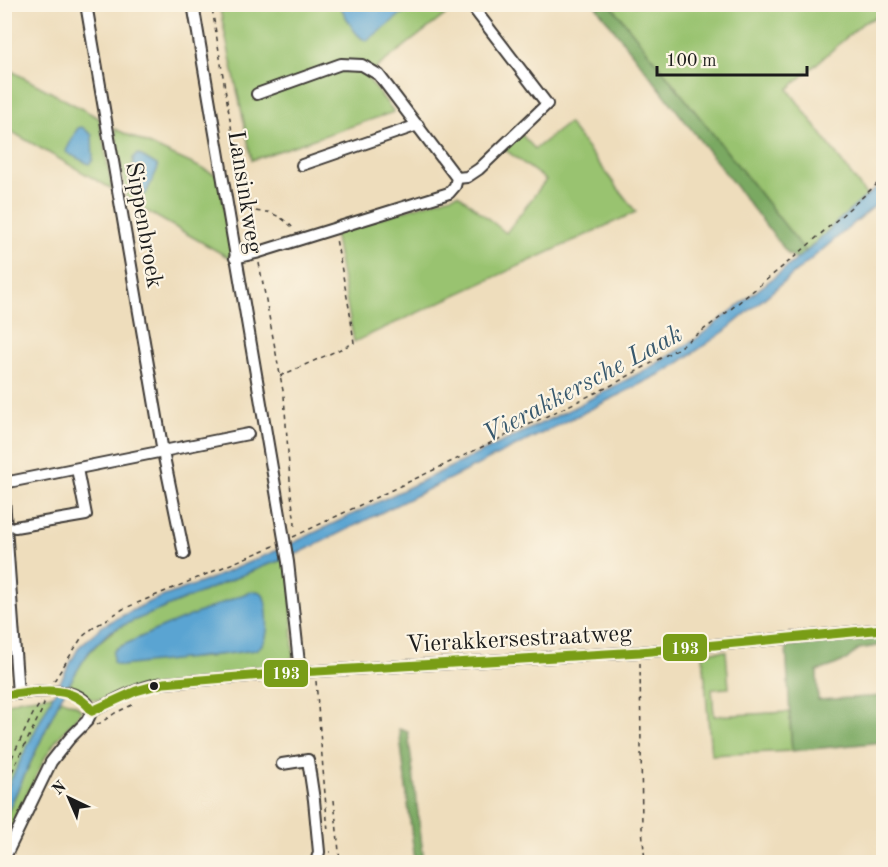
<svg xmlns="http://www.w3.org/2000/svg" width="888" height="867" font-family="'Old Standard TT',serif">
	<style>
		.green { fill: #99c36f; stroke: #5a7046; stroke-width: 1.5; fill-rule: evenodd }
		.forest { fill: #7aa962; stroke: #4b623f; stroke-width: 1.5 }
		.water { fill: #5aa4d2; stroke: #3b6077; stroke-width: 1.5 }
		.lines { fill: none; stroke-linecap: round; stroke-linejoin: round }
		.minor-casing { stroke: #3c3934; stroke-width: 14 }
		.path { stroke: #3c3934; stroke-width: 1.5; stroke-dasharray: 4.5 4.5; stroke-linecap: butt }
		.minor { stroke: #fff; stroke-width: 10 }
		.bus-1-casing { stroke: #fcf5e5; stroke-width: 14 }
		.bus-1 { stroke: #799d19; stroke-width: 9 }
		.bus-dot { fill: #1c1c1c; stroke: #fcf5e5; stroke-width: 2 }
		.labels { text-anchor: middle; stroke-width: 4.5; stroke-linejoin: round; paint-order: stroke }
		.street-label { font-size: 24px; fill: #1c1c1c; stroke: #fcf5e5 }
		.water-label { font-size: 26px; font-style: italic; fill: #38596e; stroke: #fcf5e5 }
		.line-badge { stroke: #fcf5e5; stroke-width: 2 }
		.badge-label { font-size: 16px; text-anchor: middle; font-weight: bold; fill: #fff }
	</style>
	<rect width="100%" height="100%" fill="#fcf5e5"/>
	<filter id="ink" filterUnits="userSpaceOnUse"><feTurbulence type="fractalNoise" baseFrequency=".0167" numOctaves="2"/><feDisplacementMap in="SourceGraphic" scale="12" xChannelSelector="R" yChannelSelector="G"/><feConvolveMatrix kernelMatrix="1 2 1 2 8 2 1 2 1" color-interpolation-filters="sRGB"/></filter>
	<filter id="wash" filterUnits="userSpaceOnUse"><feTurbulence type="fractalNoise" baseFrequency=".008" numOctaves="4" result="noise"/><feDisplacementMap in="SourceGraphic" scale="24" xChannelSelector="R" yChannelSelector="G"/><feGaussianBlur stdDeviation="1.35" result="paint"/><feColorMatrix in="noise" values="0 0 0 0 0 0 0 0 0 0 0 0 0 0 0 0 0 1.4 0 .05"/><feComposite in="paint" operator="in"/></filter>
	<g filter="url(#wash)">
		<rect width="100%" height="100%" fill="#eeddbc"/>
		<g class="green">
			<polygon points="239,4 458,5 366,76 394,112 252,160 220,10"/>
			<polygon points="611,5 883,5 883,14 863,23 788,89 867,196 839,220 806,252"/>
			<polygon points="4,67 99,118 112,189 5,128"/>
			<polygon points="568,123 636,212 354,342 334,232 458,194 506,233 546,180 504,149 521,134 535,149"/>
			<polygon points="115,129 219,176 233,260 127,200"/>
			<path d="M291,557L293,655C287,670 273,670 259,672L112,697C107,698 102,701 96,700C87,699 75,691 70,683C83,656 99,638 125,624L264,566ZM156,630L209,657L173,659L117,648Z"/>
			<polygon points="726,651 729,688 712,689 714,716 789,712 792,751 711,755 703,655 701,652"/>
			<polygon points="53,695 52,697 5,794 5,704 21,699"/>
			<polygon points="60,699 76,705 82,711 55,742 46,756 5,838 5,818"/>
		</g>
		<g class="forest">
			<polygon points="595,5 611,5 806,252 797,259 788,254"/>
			<polygon points="883,634 883,645 859,649 846,660 830,667 817,671 818,700 883,696 883,742 792,751 786,646"/>
			<polygon points="399,729 408,732 424,862 415,862"/>
		</g>
		<g class="water">
			<path d="M339,5V4L413,5L367,41C353,36 347,16 339,5Z"/>
			<polygon points="82,127 92,135 93,160 89,164 67,153 66,151 76,131 78,128"/>
			<path d="M138,154L157,165L158,168L146,194L143,195C133,188 134,170 133,158Z"/>
			<polygon points="883,182 883,199 725,331 670,369 583,413 291,557 264,566 126,624 109,632 89,652 83,661 60,699 5,817 4,794 52,697 79,647 102,626 151,601 208,580 289,545 573,408 651,367 696,339 715,324 806,252 839,220"/>
			<path d="M257,591L262,593C268,602 269,630 265,640C263,645 259,648 255,650C211,657 167,660 122,666L116,664L113,662V652L117,648L156,630L249,592Z"/>
		</g>
	</g>
	<g filter="url(#ink)">
		<g class="lines">
			<defs>
				<g id="minor">
					<polyline points="86,4 163,452 184,554"/>
					<polyline points="193,4 288,562 300,672"/>
					<polyline points="302,165 418,125"/>
					<polyline points="457,178 467,177 479,169 547,104 475,10"/>
					<polyline points="235,258 256,253 449,193 455,186 457,178 379,75 362,65 341,64 257,94"/>
					<polyline points="4,483 248,434"/>
					<polyline points="4,499 18,694"/>
					<polyline points="15,527 86,515 77,469"/>
					<path d="M4,695C31,693 79,681 92,711"/>
					<path d="M92,711C115,701 139,686 164,683L300,672L640,652L884,629"/>
					<polyline points="282,764 308,760 314,800 319,852 316,862"/>
					<polyline points="4,859 51,762 70,738 87,721 92,711"/>
				</g>
			</defs>
			<use href="#minor" class="minor-casing"/>
			<g class="path">
				<path d="M205,8H212L238,169L252,206L256,211C260,212 264,212 267,212C277,214 289,223 295,230"/>
				<polyline points="259,263 284,396 291,494 295,524 294,528"/>
				<polyline points="280,376 354,343 350,313 336,239"/>
				<polyline points="293,537 612,385 677,349 721,317 798,254 884,178"/>
				<polyline points="640,663 642,828 645,862"/>
				<polyline points="54,681 82,637 93,628 123,609 274,546"/>
				<polyline points="316,681 328,832"/>
				<polyline points="97,725 115,713 134,704"/>
				<polyline points="4,774 33,714 41,702"/>
				<polyline points="4,788 42,710 45,701"/>
				<polyline points="334,800 340,862"/>
				<polyline points="329,862 330,851"/>
			</g>
			<use href="#minor" class="minor"/>
			<defs>
				<g id="bus-1">
					<path d="M4,695C35,692 72,682 92,711"/>
					<polyline points="92,711 136,691 164,683 300,672 640,652 884,629"/>
				</g>
			</defs>
			<use href="#bus-1" class="bus-1-casing"/>
			<use href="#bus-1" class="bus-1"/>
		</g>
	</g>
	<circle class="bus-dot" cx="154" cy="686" r="5"/>
	<g class="labels">
		<g class="street-label">
			<text transform="translate(246 192) rotate(81)" y="8">Lansinkweg</text>
			<text transform="translate(145 225) rotate(80)" y="8">Sippenbroek</text>
			<text transform="translate(519 638) rotate(-3)" y="8">Vierakkersestraatweg</text>
		</g>
		<g class="water-label">
			<text transform="translate(582 383) rotate(-28)" y="9">Vierakkersche Laak</text>
		</g>
	</g>
	<g class="line-badge">
		<rect x="662" y="633" width="46" height="29" rx="6" fill="#799d19"/>
		<rect x="263" y="659" width="46" height="29" rx="6" fill="#799d19"/>
	</g>
	<g class="badge-label">
		<text x="685" y="654">193</text>
		<text x="286" y="679">193</text>
	</g>
	<rect width="888" height="867" fill="none" stroke="#fcf5e5" stroke-width="24"/>
	<g transform="translate(69 798) rotate(316)" stroke="#fcf5e5" stroke-width="4.5" paint-order="stroke">
	<path d="M0-4.5L10 22L0 15L-10 22Z" fill="#1c1c1c"/>
	<text y="-9" font-size="16" font-weight="bold" text-anchor="middle" fill="#1c1c1c">N</text>
	</g>
	<path d="M657 66v9h150v-9" fill="none" stroke="#1c1c1c" stroke-width="3"/>
	<text x="666" y="66" font-size="18" fill="#1c1c1c" stroke="#fcf5e5" stroke-width="4.5" paint-order="stroke">100 m</text>
</svg>
